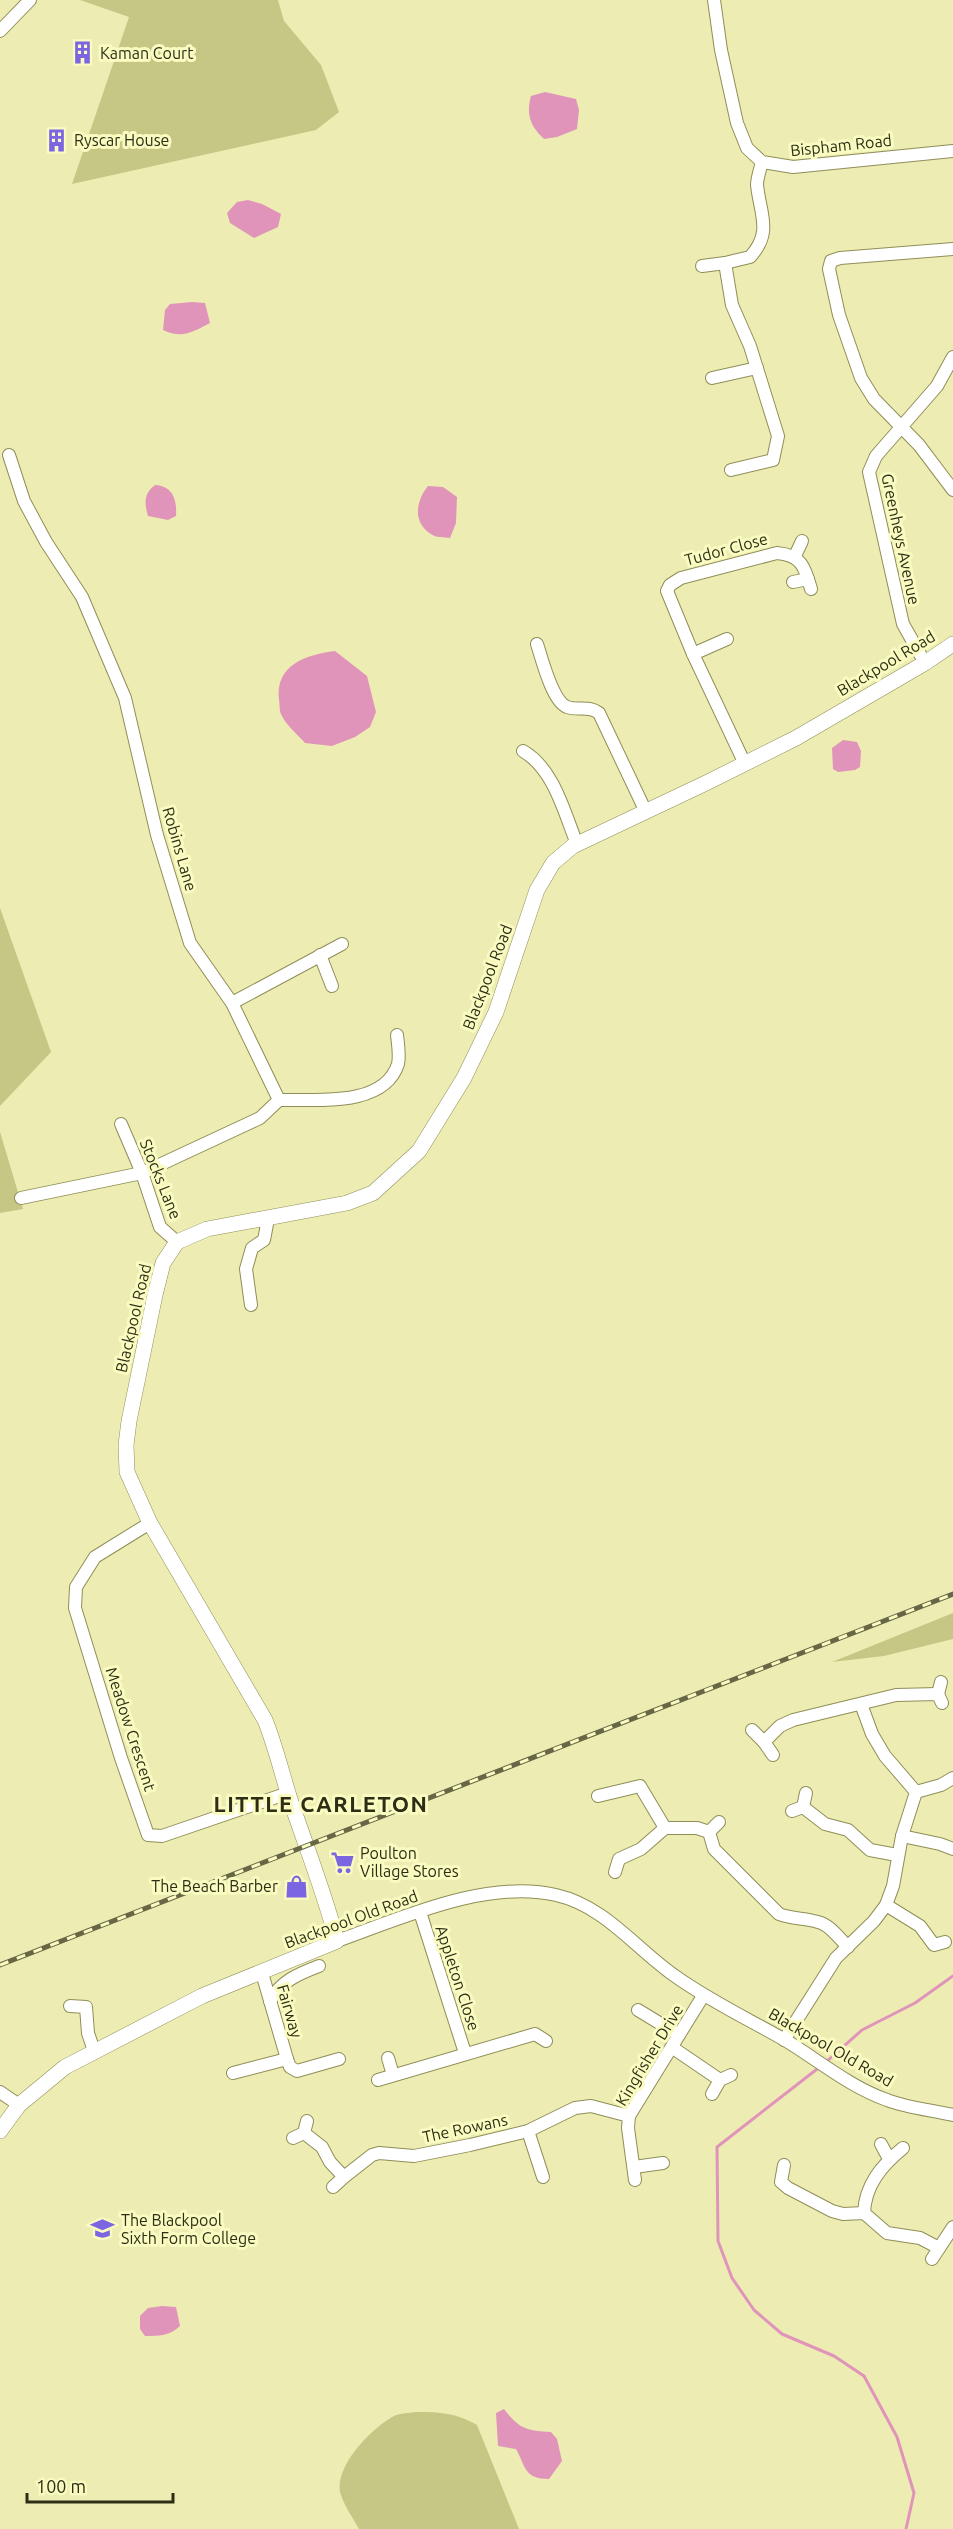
<svg xmlns="http://www.w3.org/2000/svg" width="953" height="2529" font-family="Ubuntu,sans-serif">
	<style>
		.green { fill: #c6c685 }
		.water { fill: #e094ba }
		.lines { fill: none; stroke-linecap: round; stroke-linejoin: round }
		.stream { stroke: #e094ba; stroke-width: 3 }
		.minor-casing { stroke: #8f8e57; stroke-width: 14 }
		.major-casing { stroke: #8f8e57; stroke-width: 16 }
		.minor { stroke: #fff; stroke-width: 12 }
		.major { stroke: #fff; stroke-width: 15 }
		.rail-casing { stroke: #676746; stroke-width: 5 }
		.rail { stroke: #fafbc0; stroke-width: 3; stroke-dasharray: 9; stroke-linecap: butt }
		.labels { text-anchor: middle; stroke-width: 6; stroke-linejoin: round; paint-order: stroke }
		.poi-label { font-size: 16px; fill: #2e2e17; stroke: #fafbc0; text-anchor: start }
		.street-label { font-size: 16px; fill: #2e2e17; stroke: #fafbc0 }
		.district-label { font-size: 22px; font-weight: bold; letter-spacing: 1.5px; fill: #2e2e17; stroke: #fafbc0 }
	</style>
	<rect width="100%" height="100%" fill="#ededb3"/>
	<g class="green">
		<polygon points="80,0 278,0 284,21 321,65 339,112 316,130 72,184 129,17"/>
		<polygon points="0,908 51,1052 0,1106"/>
		<polygon points="0,1132 23,1209 0,1213"/>
		<polygon points="953,1613 953,1639 884,1656 832,1662"/>
		<path d="M417,2412C439,2412 457,2413 477,2425L519,2529H359C353,2518 343,2504 340,2492C335,2465 373,2427 394,2416C400,2413 409,2413 417,2412Z"/>
	</g>
	<g class="water">
		<path d="M545,92L576,99L579,110L577,129L557,137L544,139C530,126 526,114 531,96Z"/>
		<polygon points="248,200 262,204 281,214 278,227 254,238 230,223 227,213 237,202"/>
		<path d="M192,302L205,303L210,323C193,332 182,339 163,330L165,310L170,304Z"/>
		<path d="M155,485C173,486 177,500 176,516L168,520L148,516C144,503 144,493 155,485Z"/>
		<path d="M428,486L443,487L457,497L456,523L450,538C444,537 436,538 431,534C412,522 416,501 428,486Z"/>
		<path d="M335,651L367,676L376,712L370,727L355,737L332,746L305,743C298,735 285,724 281,714C279,710 280,704 279,700C275,665 305,655 335,651Z"/>
		<polygon points="843,740 857,742 861,751 860,767 855,770 838,772 833,769 832,748"/>
		<path d="M162,2306L176,2307L180,2326C170,2336 159,2336 145,2336L140,2329V2316L148,2308Z"/>
		<path d="M504,2409C519,2429 527,2431 551,2432L557,2439L562,2461L549,2479C524,2479 526,2467 516,2449L498,2446L496,2413Z"/>
	</g>
	<g class="lines">
		<g class="stream">
			<polyline points="826,2062 862,2030 915,2003 953,1976"/>
			<polyline points="821,2066 717,2147 718,2241 732,2278 754,2310 782,2334 834,2356 864,2376 897,2437 914,2493 906,2529"/>
		</g>
		<defs>
			<g id="minor">
				<polyline points="714,0 721,50 737,123 747,148 762,162 793,167 953,151"/>
				<polyline points="0,31 30,0"/>
				<polyline points="953,249 840,258 831,261 829,269 839,315 861,378 874,399 919,445 953,490"/>
				<polyline points="702,266 725,263"/>
				<polyline points="712,378 757,368"/>
				<polyline points="9,455 24,501 46,542 82,597 125,698 157,835 190,943 232,1003 279,1100 260,1118 142,1173 21,1198"/>
				<path d="M731,470L773,460L778,436L750,346L732,305L725,263L750,257C773,232 760,214 757,185C757,178 760,170 762,162"/>
				<polyline points="795,556 802,541"/>
				<polyline points="793,582 808,579"/>
				<path d="M537,644C542,659 552,701 567,707C578,711 588,705 599,713L646,812"/>
				<polyline points="693,654 727,639"/>
				<polyline points="925,663 903,624 869,472 876,456 937,386 953,357"/>
				<path d="M523,751C554,769 564,812 577,844"/>
				<path d="M745,764L693,654L667,591L670,585L681,578L777,553C802,555 805,568 811,589"/>
				<polyline points="320,955 332,986"/>
				<polyline points="232,1003 342,944"/>
				<path d="M279,1100C315,1099 384,1108 398,1064C400,1056 398,1044 397,1035"/>
				<polyline points="121,1124 142,1173 160,1227 177,1242"/>
				<polyline points="251,1305 246,1269 252,1248 264,1240 268,1219"/>
				<polyline points="150,1523 95,1557 76,1587 75,1608 121,1758 148,1835 162,1836 288,1793"/>
				<polyline points="938,1694 941,1682"/>
				<polyline points="752,1730 764,1742 780,1726 793,1720 896,1695 938,1694 942,1703"/>
				<polyline points="764,1742 773,1755"/>
				<polyline points="916,1792 941,1785 953,1778"/>
				<polyline points="806,1793 803,1807 825,1824 848,1830 870,1850 897,1855"/>
				<polyline points="598,1796 640,1786 665,1828"/>
				<polyline points="792,1811 803,1807"/>
				<path d="M665,1828H697L709,1832L714,1849L779,1914C792,1919 805,1918 818,1922C830,1925 839,1938 848,1947"/>
				<polyline points="709,1832 719,1822"/>
				<polyline points="902,1836 940,1844 953,1849"/>
				<polyline points="615,1872 619,1859 641,1849 665,1828"/>
				<polyline points="886,1905 920,1926 934,1945 945,1942"/>
				<polyline points="420,1912 465,2053"/>
				<path d="M337,1941C402,1918 486,1879 556,1895C605,1906 636,1949 675,1976C710,2001 748,2019 785,2040C818,2060 850,2087 887,2100C908,2108 931,2110 953,2115"/>
				<path d="M270,2001C281,1981 298,1974 319,1966"/>
				<polyline points="70,2006 86,2007 88,2033 94,2051"/>
				<polyline points="638,2010 679,2035"/>
				<polyline points="784,2040 836,1958 874,1921 886,1905 893,1886 902,1836 916,1792 885,1756 872,1734 861,1704"/>
				<polyline points="673,2048 720,2080 712,2094"/>
				<polyline points="388,2058 393,2075"/>
				<polyline points="287,2059 290,2067 297,2071 339,2059"/>
				<polyline points="233,2073 287,2059 262,1973"/>
				<polyline points="378,2080 535,2034 546,2041"/>
				<polyline points="720,2080 731,2075"/>
				<polyline points="0,2092 19,2105"/>
				<polyline points="307,2121 304,2133 322,2147 330,2162 344,2177 372,2155 379,2153 414,2156 470,2145 528,2131 575,2108 591,2106 629,2116"/>
				<polyline points="528,2131 543,2177"/>
				<polyline points="293,2138 304,2133"/>
				<polyline points="881,2144 889,2159"/>
				<polyline points="784,2165 781,2182 788,2188 832,2211 843,2214 864,2213 887,2233 920,2238 939,2248"/>
				<polyline points="634,2167 663,2163"/>
				<polyline points="635,2180 628,2128 629,2116 703,1996"/>
				<polyline points="333,2187 344,2177"/>
				<path d="M864,2213C865,2185 882,2165 903,2148"/>
				<polyline points="932,2259 953,2227"/>
			</g>
			<path id="major" d="M0,2131L19,2105L65,2067L202,1996L337,1941C324,1891 305,1844 289,1796C281,1770 275,1745 265,1720L150,1523L127,1472L126,1445L129,1421L155,1295L163,1263L177,1242L207,1229L347,1203L373,1193L419,1151L464,1078L496,1012L537,890L553,863L573,846L706,783L796,738L925,663L953,644"/>
		</defs>
		<use href="#minor" class="minor-casing"/>
		<use href="#major" class="major-casing"/>
		<use href="#minor" class="minor"/>
		<use href="#major" class="major"/>
		<defs>
			<polyline id="rail" points="0,1965 953,1594"/>
		</defs>
		<use href="#rail" class="rail-casing"/>
		<use href="#rail" class="rail"/>
	</g>
	<defs>
		<symbol id="building-bare" viewBox="-9 -9 18 18"><path d="M-4-6H4V6H1V3H-1V6H-4ZM-2.5-4.3h1.7v1.8h-1.7ZM.8-4.3h1.7v1.8H.8ZM-2.5-1h1.7V.8h-1.7ZM.8-1h1.7V.8H.8Z" fill="#7c65e0" stroke="#fafbc0" stroke-width="2.5" paint-order="stroke"/></symbol>
		<symbol id="supermarket-bare" viewBox="-9 -9 18 18"><path d="M-6-5.5h2.5l.6 2H6L4.5 2H-2.5L-4.4-4H-6ZM-1.5 3.2a1.3 1.3 0 1 0 .1 0ZM3 3.2a1.3 1.3 0 1 0 .1 0Z" fill="#7c65e0" stroke="#fafbc0" stroke-width="2.5" paint-order="stroke"/></symbol>
		<symbol id="shop-bare" viewBox="-9 -9 18 18"><path d="M-5-2.5h2.3a2.7 3.5 0 0 1 5.4 0H5L5.5 6h-11ZM-1.5-2.5h3a1.5 2.3 0 0 0-3 0Z" fill="#7c65e0" stroke="#fafbc0" stroke-width="2.5" paint-order="stroke"/></symbol>
		<symbol id="university-bare" viewBox="-9 -9 18 18"><path d="M0-5L7-2L0 1L-7-2ZM-4 1L0 2.5L4 1V4Q0 6-4 4Z" fill="#7c65e0" stroke="#fafbc0" stroke-width="2.5" paint-order="stroke"/></symbol>
	</defs>
	<g fill-rule="evenodd">
		<use href="#building-bare" x="66" y="36" width="33" height="33"/>
		<use href="#building-bare" x="40" y="124" width="33" height="33"/>
		<use href="#supermarket-bare" x="326" y="1846" width="33" height="33"/>
		<use href="#shop-bare" x="280" y="1870" width="33" height="33"/>
		<use href="#university-bare" x="86" y="2212" width="33" height="33"/>
	</g>
	<g class="labels">
		<g class="poi-label">
			<text x="100" y="59">Kaman Court</text>
			<text x="74" y="146">Ryscar House</text>
			<text x="360" y="1859">Poulton<tspan x="360" dy="18">Village Stores</tspan></text>
			<text x="278" y="1892" text-anchor="end">The Beach Barber</text>
			<text x="121" y="2226">The Blackpool<tspan x="121" dy="18">Sixth Form College</tspan></text>
		</g>
		<g class="street-label">
			<text transform="translate(841 145) rotate(-6)" y="6">Bispham Road</text>
			<text transform="translate(901 539) rotate(78)" y="6">Greenheys Avenue</text>
			<text transform="translate(726 549) rotate(-15)" y="6">Tudor Close</text>
			<text transform="translate(886 663) rotate(-31)" y="6">Blackpool Road</text>
			<text transform="translate(180 849) rotate(74)" y="6">Robins Lane</text>
			<text transform="translate(487 977) rotate(-69)" y="6">Blackpool Road</text>
			<text transform="translate(161 1179) rotate(68)" y="6">Stocks Lane</text>
			<text transform="translate(133 1318) rotate(-77)" y="6">Blackpool Road</text>
			<text transform="translate(131 1729) rotate(72)" y="6">Meadow Crescent</text>
			<text transform="translate(351 1919) rotate(-20)" y="6">Blackpool Old Road</text>
			<text transform="translate(458 1978) rotate(72)" y="6">Appleton Close</text>
			<text transform="translate(290 2011) rotate(74)" y="6">Fairway</text>
			<text transform="translate(831 2047) rotate(30)" y="6">Blackpool Old Road</text>
			<text transform="translate(649 2055) rotate(-59)" y="6">Kingfisher Drive</text>
			<text transform="translate(465 2128) rotate(-12)" y="6">The Rowans</text>
		</g>
		<g class="district-label">
			<text x="321" y="1812">LITTLE CARLETON</text>
		</g>
	</g>
	<path d="M27 2493v9h146v-9" fill="none" stroke="#2e2e17" stroke-width="3"/>
	<text x="36" y="2493" font-size="18" fill="#2e2e17" stroke="#fafbc0" stroke-width="4.5" paint-order="stroke">100 m</text>
</svg>
